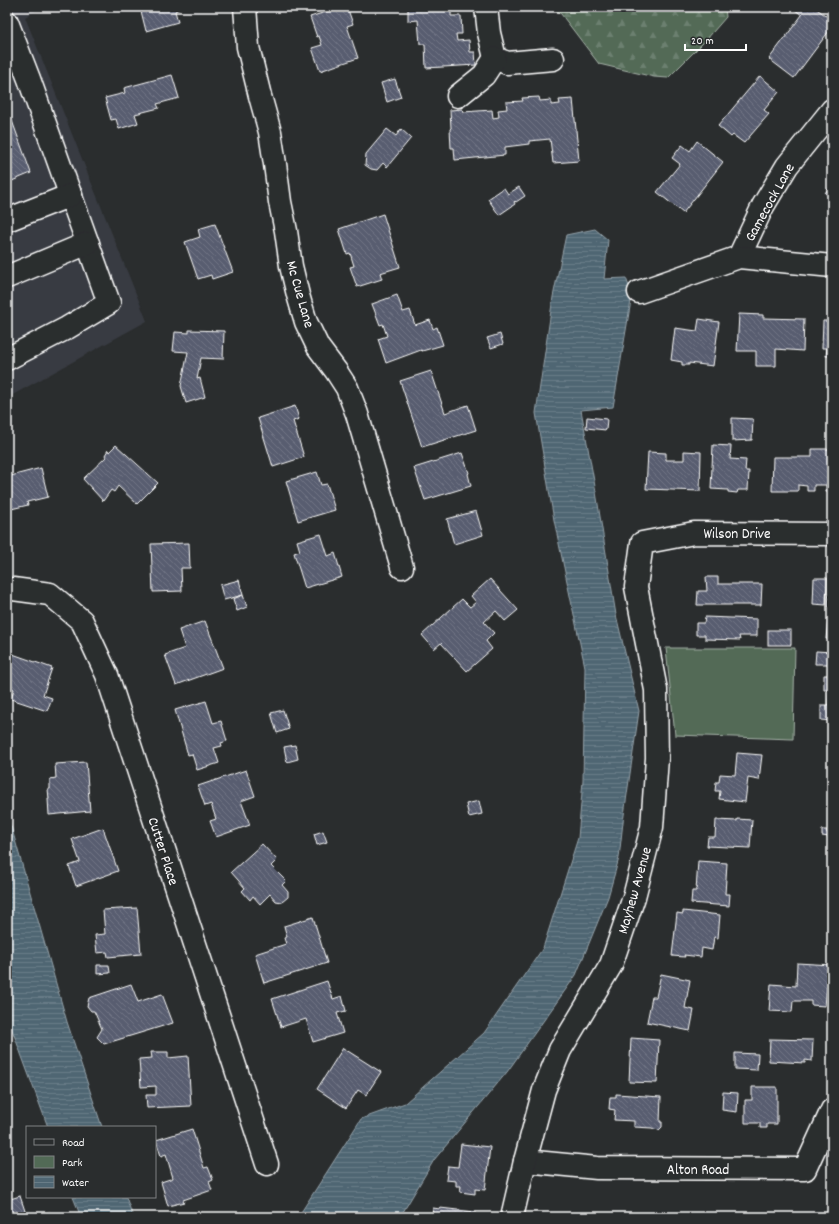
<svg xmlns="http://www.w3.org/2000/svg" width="839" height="1224" font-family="Dekko,sans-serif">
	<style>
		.built { fill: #383b42 }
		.green { fill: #526a56; stroke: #a8b4aa }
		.forest { fill: url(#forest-firs); stroke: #a8b4aa }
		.water { fill: url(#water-rules); stroke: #95a3ab }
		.building { fill: url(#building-back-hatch); stroke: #fff }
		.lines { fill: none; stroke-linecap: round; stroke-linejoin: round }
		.minor-casing { stroke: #fff; stroke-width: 25 }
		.minor { stroke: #2a2d2e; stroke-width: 22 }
		.labels { text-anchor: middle; stroke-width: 3; stroke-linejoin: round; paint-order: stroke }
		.street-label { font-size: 15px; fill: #fff; stroke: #2a2d2e }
	</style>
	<defs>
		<pattern id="forest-firs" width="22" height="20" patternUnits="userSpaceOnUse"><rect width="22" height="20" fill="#526a56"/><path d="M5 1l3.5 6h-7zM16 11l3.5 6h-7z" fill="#6c806f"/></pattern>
		<pattern id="water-rules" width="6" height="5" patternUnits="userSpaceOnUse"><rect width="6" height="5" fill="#4f6673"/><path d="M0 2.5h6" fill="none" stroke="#697d88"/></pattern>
		<pattern id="building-back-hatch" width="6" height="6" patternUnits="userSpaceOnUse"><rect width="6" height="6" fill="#585d6f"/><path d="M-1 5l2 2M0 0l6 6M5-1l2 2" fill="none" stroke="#717585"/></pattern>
	</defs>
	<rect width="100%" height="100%" fill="#2a2d2e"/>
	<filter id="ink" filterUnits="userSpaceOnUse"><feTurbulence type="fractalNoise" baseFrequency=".025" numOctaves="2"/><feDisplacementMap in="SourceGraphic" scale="8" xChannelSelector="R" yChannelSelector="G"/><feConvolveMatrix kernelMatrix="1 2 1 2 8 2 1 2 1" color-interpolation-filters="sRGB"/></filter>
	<g filter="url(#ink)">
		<polygon class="built" points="7,7 43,7 25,17 147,321 7,398"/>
		<polygon class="green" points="666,648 795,648 793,739 675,735"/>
		<polygon class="forest" points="552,7 725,7 726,17 706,40 668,78 654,77 599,64 561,14"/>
		<g class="water">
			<polygon points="595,229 608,240 604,279 626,278 632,295 613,407 581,410 596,492 616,615 639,711 623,822 619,858 608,897 576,975 507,1072 434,1160 400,1217 298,1217 361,1119 405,1103 484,1033 543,948 578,838 583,781 585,667 554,520 536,413 553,297 566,235"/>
			<polygon points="7,812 67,1022 102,1127 48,1127 7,1016"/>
			<polygon points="73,1197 126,1197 133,1217 81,1217"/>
		</g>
		<g class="building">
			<polygon points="140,7 179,7 179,9 175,11 178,22 146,31"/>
			<polygon points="341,7 347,7 353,24 347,26 358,58 320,71 312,48 322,45 319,36 317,37 310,17"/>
			<polygon points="408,7 451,7 451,16 461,16 462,34 456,34 457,41 469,40 470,52 475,52 476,65 426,68 425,44 420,44 418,20 408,21"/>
			<polygon points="791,7 814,7 832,20 832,27 794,78 769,59 802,15"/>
			<polygon points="172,75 179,98 157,104 159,108 135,114 138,123 119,129 116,119 111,120 105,98 125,93 124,88"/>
			<polygon points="760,76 779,92 764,110 769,114 744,143 733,135 731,137 718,126"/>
			<polygon points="395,79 401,97 387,102 381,83"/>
			<polygon points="539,97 540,101 551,100 551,105 560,104 559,100 573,99 579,161 553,163 550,139 529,141 529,144 505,147 505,155 455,160 454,148 451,148 450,129 451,128 450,110 462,109 463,112 492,110 493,118 499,117 498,110 507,109 506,102 523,101 522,98"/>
			<polygon points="7,107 31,173 7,183"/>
			<polygon points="387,129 396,136 401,129 411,138 387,167 383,163 377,170 371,169 365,165 366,154"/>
			<polygon points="697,141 723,162 683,213 657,192 680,164 672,158 682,145 690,151"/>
			<polygon points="832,184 832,199 825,193"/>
			<polygon points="519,187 525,196 516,202 515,201 514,202 515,204 499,215 488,199 504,188 508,194"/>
			<polygon points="383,214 400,267 380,273 382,279 357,287 350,267 354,266 350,253 347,254 339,229"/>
			<polygon points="215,224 233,272 212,279 211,275 198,279 185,242 200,237 198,229"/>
			<polygon points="397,295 403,312 410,310 415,325 430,320 433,329 437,327 443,345 422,351 421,350 386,363 378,339 387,336 383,324 380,325 372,304"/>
			<polygon points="739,314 763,315 763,318 804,319 803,351 776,349 776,366 756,366 756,351 737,351"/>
			<polygon points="699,319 719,322 713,366 689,363 689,365 682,365 682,362 671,360 675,328 697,331"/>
			<polygon points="823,321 832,321 832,356 826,356 827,348 822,348"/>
			<polygon points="189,330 224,331 223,359 201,358 197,379 200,378 205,397 186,403 181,386 188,352 173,351 175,332 189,333"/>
			<polygon points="500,334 503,344 491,348 487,338"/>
			<polygon points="431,371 445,413 468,405 476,430 422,447 400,381"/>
			<polygon points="295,406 299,419 293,421 304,457 273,467 258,418"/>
			<polygon points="587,417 607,419 606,430 586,428"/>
			<polygon points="732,418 753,419 752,440 732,441"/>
			<polygon points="116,445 158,483 137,504 118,486 114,492 111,490 103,501 83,479 106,457 105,455 108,450 109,452"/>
			<polygon points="713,445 731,446 730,459 746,460 745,471 749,471 748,490 738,490 737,493 728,492 728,490 711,489"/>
			<polygon points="812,449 832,449 832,492 826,492 826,485 814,485 814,491 807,491 807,486 798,485 798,491 772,491 773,457 812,457"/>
			<polygon points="684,451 701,452 700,491 646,489 648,452 666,453 666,460 684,460"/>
			<polygon points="462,453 469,473 468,474 471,486 425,500 414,468"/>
			<polygon points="41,468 48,497 27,502 28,505 7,510 7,477"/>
			<polygon points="317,472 321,485 327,484 335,510 298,521 286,481"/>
			<polygon points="476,511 483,535 454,544 447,519"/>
			<polygon points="321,534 328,556 335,553 342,577 305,588 294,553 300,551 297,541"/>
			<polygon points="189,543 190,568 181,568 182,591 153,592 151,544"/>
			<polygon points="829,576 832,576 832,607 828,607"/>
			<polygon points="706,577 718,577 718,584 762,584 761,605 697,605 698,591 707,591"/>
			<polygon points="814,578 827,578 826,605 813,604"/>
			<polygon points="490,579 518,610 505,621 496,611 484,622 494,633 486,641 492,649 467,671 441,643 434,649 422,635 462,599 470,607 476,602 471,596"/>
			<polygon points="239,580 243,595 224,600 220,585"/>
			<polygon points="243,595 247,607 237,611 233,599"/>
			<polygon points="705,617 757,619 757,636 739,636 740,640 705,639 705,635 696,635 696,623 704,623"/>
			<polygon points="828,618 832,618 832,639 826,639"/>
			<polygon points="205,621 223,668 176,685 165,655 185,648 179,630"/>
			<rect x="768" y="630" width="23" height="15"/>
			<polygon points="816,651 832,652 832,664 815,664"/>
			<polygon points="7,652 52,668 43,695 52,698 47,711 11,699 14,689 7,687"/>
			<polygon points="824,675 832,675 832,721 821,720 821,705 828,705 829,690 824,690"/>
			<polygon points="206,701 213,723 221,721 227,741 221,743 222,746 214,748 219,763 197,770 192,754 188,755 175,710"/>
			<polygon points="283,710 289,729 277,733 271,713"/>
			<polygon points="295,745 298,759 287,762 284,747"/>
			<polygon points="737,753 762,755 759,780 748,778 745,802 719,799 720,791 715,791 716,782 719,782 720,774 735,775"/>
			<polygon points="86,762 90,811 49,815 48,799 49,799 48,789 50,789 50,779 56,778 55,764"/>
			<polygon points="246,770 255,796 241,801 250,825 216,837 210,821 216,819 211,804 205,806 198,786"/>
			<polygon points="479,801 482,814 469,817 466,804"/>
			<polygon points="737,819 752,820 750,848 707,846 708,837 715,837 716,820 737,821"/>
			<polygon points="830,825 832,825 832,849 828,848 829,837 822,836 822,830 827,830 827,833 829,833"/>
			<polygon points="103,828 118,871 76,886 69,866 80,862 72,839"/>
			<polygon points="323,831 327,842 317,845 314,834"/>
			<polygon points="262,844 277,860 271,866 286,881 282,885 288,892 288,897 282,902 276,901 270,894 260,904 253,896 250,900 242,891 245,888 231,872"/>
			<polygon points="698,861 727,863 725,894 730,894 729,906 691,903 692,891 696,891"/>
			<polygon points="137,908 141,954 108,957 107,952 97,953 95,935 105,934 103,910"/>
			<polygon points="683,911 720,915 718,938 714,937 712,950 702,948 701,957 684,955 685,957 672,956 677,913 683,914"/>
			<polygon points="313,917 327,963 264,983 255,954 286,944 284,938 287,937 284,926"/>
			<polygon points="797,963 832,965 832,987 827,987 825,1006 811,1005 811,1001 793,1001 792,1012 769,1011 771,984 796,986"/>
			<polygon points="97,965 109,965 110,973 97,974"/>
			<polygon points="661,974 690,980 685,1008 694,1010 690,1031 647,1022 652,997 656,997"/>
			<polygon points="327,981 333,999 342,996 346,1011 337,1013 343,1033 313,1042 306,1019 281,1027 272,999"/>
			<polygon points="131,984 138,1002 162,994 173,1023 104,1044 97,1037 102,1029 94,1011 91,1011 87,1006 89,998"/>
			<polygon points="631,1038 659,1040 657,1083 629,1082"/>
			<polygon points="770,1039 813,1040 812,1061 805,1060 805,1063 769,1061"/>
			<polygon points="343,1048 381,1072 366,1095 358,1090 346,1108 317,1089"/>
			<polygon points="151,1052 168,1052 168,1058 188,1056 191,1106 147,1108 146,1095 156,1095 156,1086 141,1087 139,1059 152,1058"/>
			<polygon points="735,1053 758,1054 757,1070 735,1069"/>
			<polygon points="752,1087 777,1087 777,1124 767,1124 767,1128 760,1128 760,1123 745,1123 745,1100 752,1100"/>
			<polygon points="723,1092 738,1093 737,1112 722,1110"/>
			<polygon points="616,1094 661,1097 660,1122 662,1122 662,1127 659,1130 654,1129 652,1128 634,1127 634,1121 614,1120 615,1110 609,1109 610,1097 616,1097"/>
			<polygon points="192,1129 204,1168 208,1167 213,1180 209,1182 212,1190 183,1200 184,1202 168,1206 161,1182 173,1178 166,1154 161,1156 156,1140"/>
			<polygon points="461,1144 490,1147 485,1190 475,1189 475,1194 460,1192 461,1186 456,1186 456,1181 446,1180 448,1166 458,1167"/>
			<polygon points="20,1196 27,1217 7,1217 7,1200"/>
			<polygon points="433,1208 440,1209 440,1208 475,1212 474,1217 432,1217"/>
			<polygon points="50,1212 51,1217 33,1217"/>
			<polygon points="594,1214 657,1216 657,1217 593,1217"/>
		</g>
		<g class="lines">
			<defs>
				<g id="minor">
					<polyline points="245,7 248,47 260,96 270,132 275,164 280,202 286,231 291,266 298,295 306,322 318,347 336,371 347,388 357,414 402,567"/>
					<polyline points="486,7 489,33 495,58 507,63 553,59"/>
					<polyline points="7,22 29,79 109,303 67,328 7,359"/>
					<polyline points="458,96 484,75 495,58"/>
					<polyline points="7,220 71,195"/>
					<polyline points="739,257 763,206 787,166 832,110"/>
					<polyline points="7,277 88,243"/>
					<polyline points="639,292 739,257 832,266"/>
					<polyline points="7,590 13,589 50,594 82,621 107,675 267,1164"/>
					<polyline points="525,1161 597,1168 805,1169 832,1110"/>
					<polyline points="512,1217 525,1161 544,1090 560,1050 611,965 634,897 652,827 657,758 656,690 636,587 642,543 694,533 832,534"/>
				</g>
			</defs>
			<use href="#minor" class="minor-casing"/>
			<use href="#minor" class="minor"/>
		</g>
	</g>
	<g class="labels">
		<g class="street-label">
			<text transform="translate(769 202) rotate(-61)" y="5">Gamecock Lane</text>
			<text transform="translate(301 294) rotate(74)" y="5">Mc Cue Lane</text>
			<text x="737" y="538">Wilson Drive</text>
			<text transform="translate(164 851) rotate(72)" y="5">Cutter Place</text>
			<text transform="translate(634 890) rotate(-74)" y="5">Mayhew Avenue</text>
			<text x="698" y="1174">Alton Road</text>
		</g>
	</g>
	<rect width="839" height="1224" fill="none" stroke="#2a2d2e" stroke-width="24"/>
	<rect x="12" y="12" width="815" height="1200" fill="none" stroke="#fff" stroke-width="1.5" filter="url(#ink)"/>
	<rect x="26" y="1126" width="130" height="72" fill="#2a2d2e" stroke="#7f8182"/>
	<rect x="34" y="1139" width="20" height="6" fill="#2a2d2e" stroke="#7f8182"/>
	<text x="62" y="1146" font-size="12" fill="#ffffff">Road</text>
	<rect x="34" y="1156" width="20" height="12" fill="#526a56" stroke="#7f8182"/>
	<text x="62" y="1166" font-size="12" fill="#ffffff">Park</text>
	<rect x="34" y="1176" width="20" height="12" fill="url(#water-rules)" stroke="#7f8182"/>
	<text x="62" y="1186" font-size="12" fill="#ffffff">Water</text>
	<path d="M685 44v6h61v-6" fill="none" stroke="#ffffff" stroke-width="2"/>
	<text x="691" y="44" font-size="12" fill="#ffffff" stroke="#2a2d2e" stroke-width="3" paint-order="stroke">20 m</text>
</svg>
